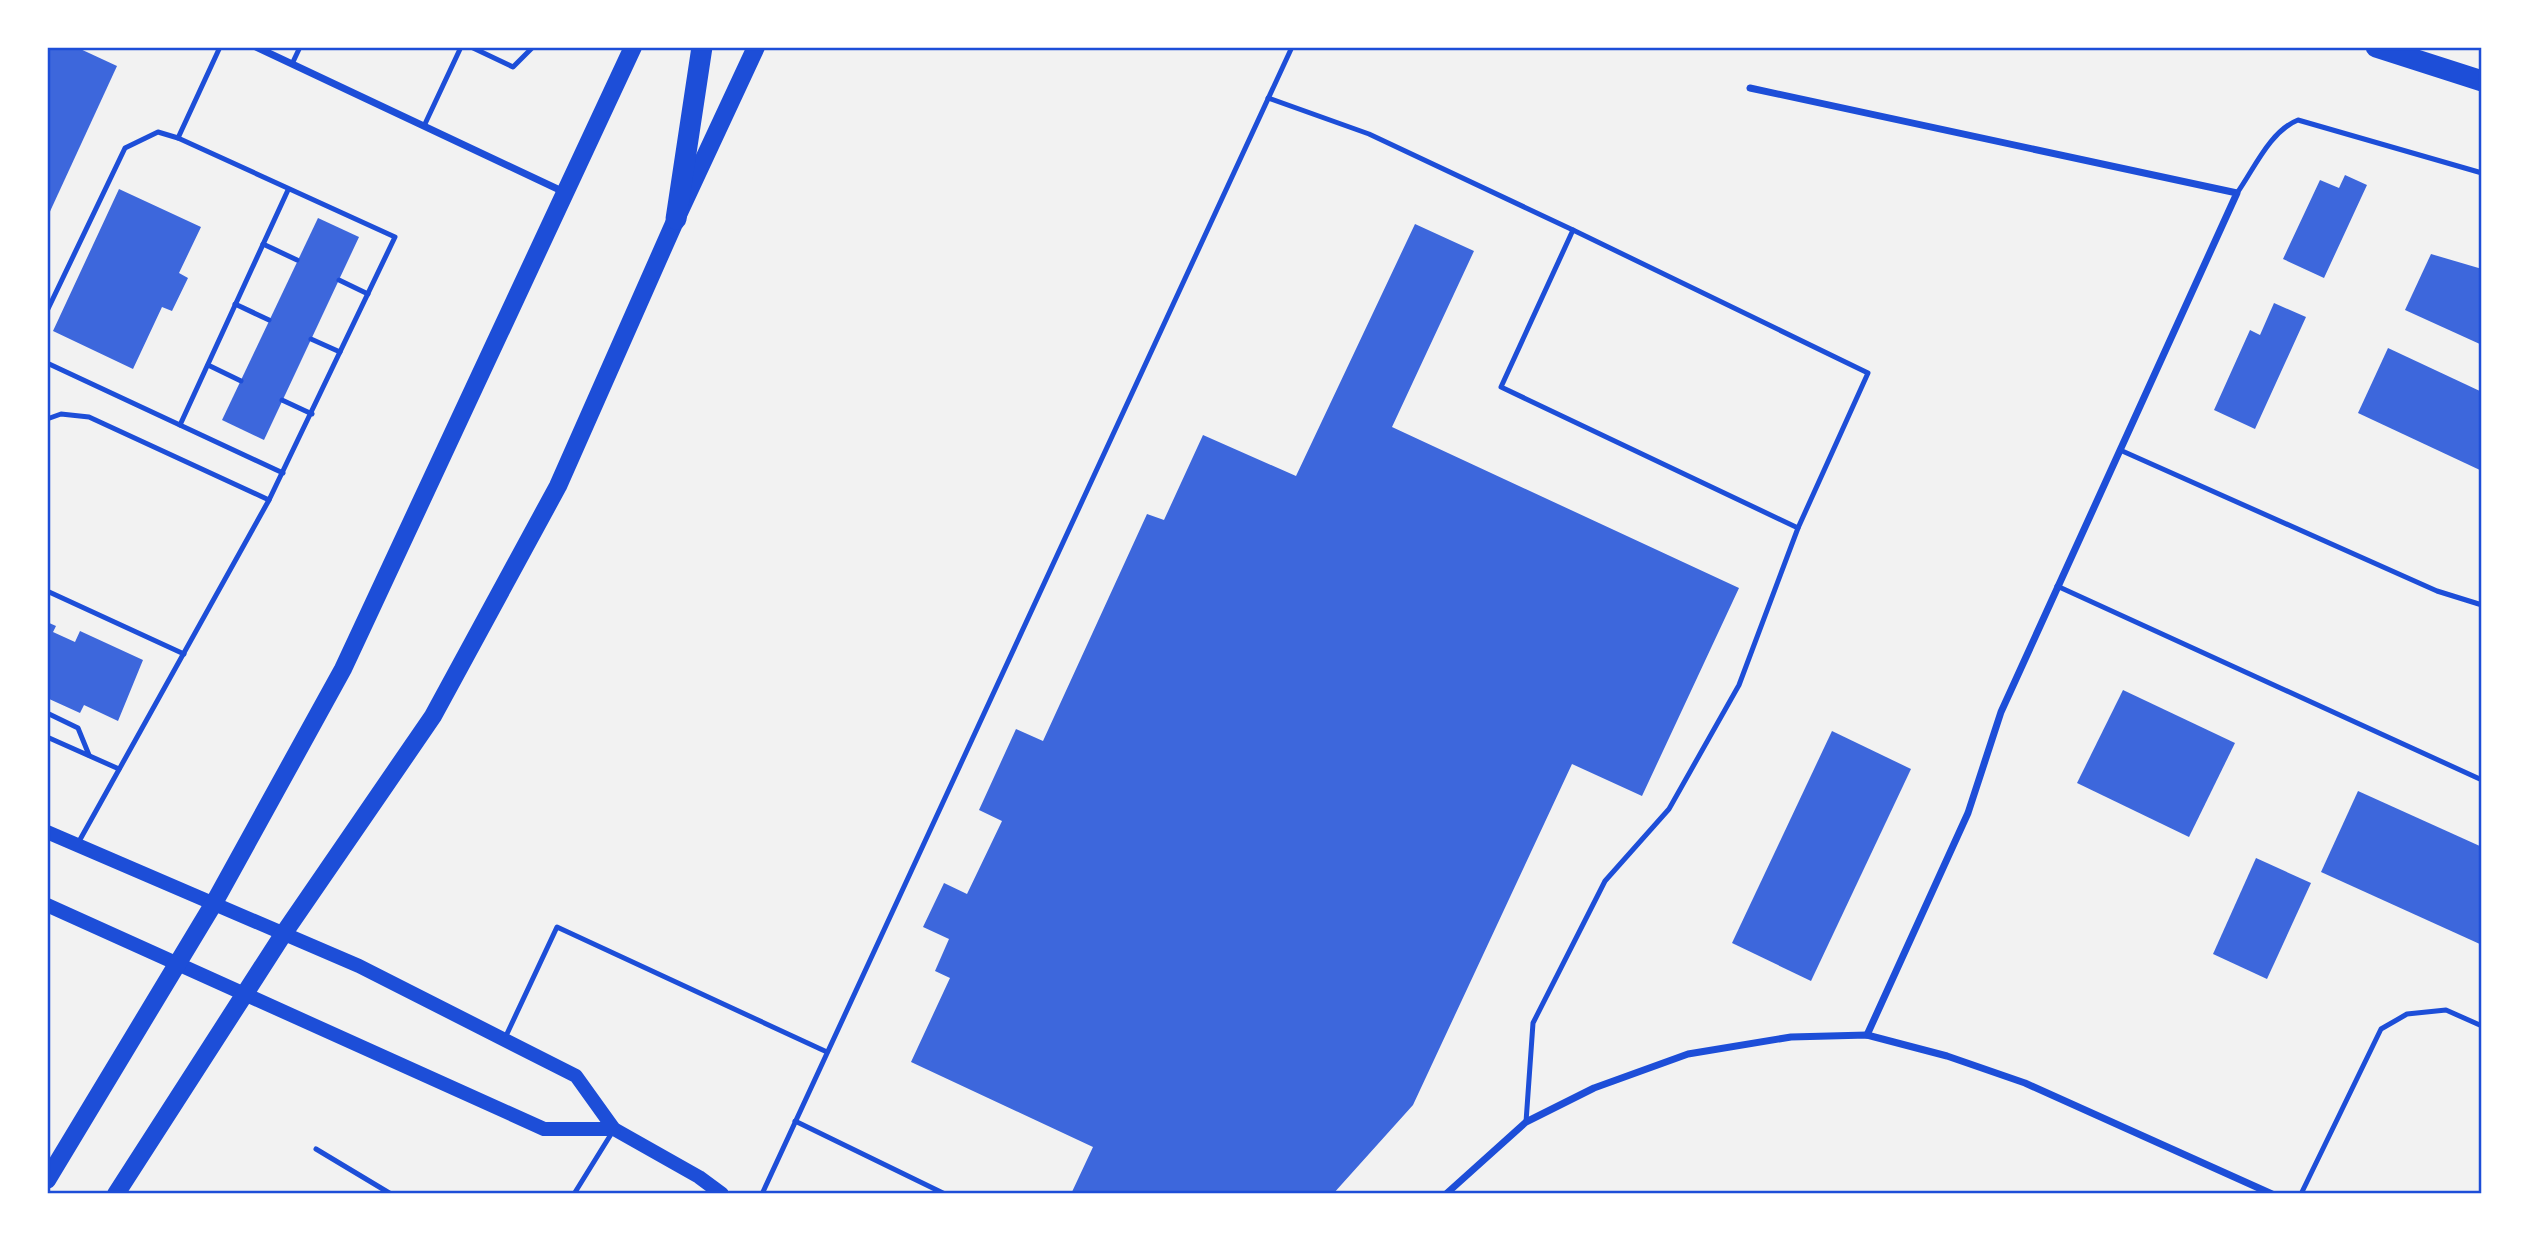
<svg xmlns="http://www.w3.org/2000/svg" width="2529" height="1241" font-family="'DM Sans',sans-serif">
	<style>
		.building { fill: #3d67dc }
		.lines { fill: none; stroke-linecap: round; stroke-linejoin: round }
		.service { stroke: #1d4ed8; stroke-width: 5 }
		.minor { stroke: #1d4ed8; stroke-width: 7 }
		.secondary { stroke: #1d4ed8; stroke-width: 14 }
		.primary { stroke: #1d4ed8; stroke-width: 18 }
		.motorway { stroke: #1d4ed8; stroke-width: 21 }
		.neatline { fill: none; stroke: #1d4ed8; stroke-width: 2.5 }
	</style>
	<rect width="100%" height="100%" fill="#f2f2f2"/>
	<g class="building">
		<polygon points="47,47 76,47 117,66 47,218"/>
		<polygon points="2345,175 2367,185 2324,278 2283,259 2320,180 2339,188"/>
		<polygon points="119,189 201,227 179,273 188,278 172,311 162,307 133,369 53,331"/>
		<polygon points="318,218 359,237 264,440 222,420"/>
		<polygon points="1415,224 1474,251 1392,427 1739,588 1642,796 1572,764 1413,1105 1333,1194 1071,1194 1093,1147 911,1062 950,978 935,971 949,939 923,927 944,883 967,894 1002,821 979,810 1016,729 1043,741 1147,514 1164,520 1203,435 1296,476"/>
		<polygon points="2431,254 2482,269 2482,345 2405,310"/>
		<polygon points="2274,303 2306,317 2255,429 2214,410 2250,330 2260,335"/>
		<polygon points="2388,348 2482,392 2482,471 2358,413"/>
		<polygon points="47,622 56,626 53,632 75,642 80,631 143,660 118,721 84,705 80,713 47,698"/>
		<polygon points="2123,690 2235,743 2189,837 2077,783"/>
		<polygon points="1832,731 1911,769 1811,981 1732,943"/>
		<polygon points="2358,791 2482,847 2482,945 2321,872"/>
		<polygon points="2256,858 2311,883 2267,979 2213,954"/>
	</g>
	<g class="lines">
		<g class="service">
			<polyline points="471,47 513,67 533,47"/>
			<polyline points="292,64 300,47"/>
			<polyline points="1268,98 1369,134 1573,230 1501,387 1798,528 1739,685 1669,809 1605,881 1533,1023 1526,1122"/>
			<polyline points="424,126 461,47"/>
			<polyline points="178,138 220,47"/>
			<path d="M2237,193C2254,169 2270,131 2298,120L2482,173"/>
			<polyline points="1573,230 1868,373 1798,528"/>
			<polyline points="263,244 297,260"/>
			<polyline points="339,280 368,294"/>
			<polyline points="235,304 269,320"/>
			<polyline points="47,311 125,148 158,132 178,138 395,237 269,500 77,845"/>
			<polyline points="311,339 340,352"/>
			<polyline points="47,363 283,473"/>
			<polyline points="208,365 241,381"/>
			<polyline points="282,400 312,414"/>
			<polyline points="47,419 61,414 89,417 269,500"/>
			<polyline points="180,425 288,190"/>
			<polyline points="2120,450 2437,591 2482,605"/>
			<polyline points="2057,586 2482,780"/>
			<polyline points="47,591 184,654"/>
			<polyline points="47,713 78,728 89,755"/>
			<polyline points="47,737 119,769"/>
			<polyline points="505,1038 557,927 827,1052"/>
			<polyline points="795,1121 945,1194"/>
			<polyline points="316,1149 391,1194"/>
			<polyline points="574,1194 613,1131"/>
			<polyline points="762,1194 1292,47"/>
			<polyline points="2301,1194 2381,1029 2407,1014 2446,1010 2482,1026"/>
		</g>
		<g class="minor">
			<polyline points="256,47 564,192"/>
			<polyline points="1750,88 2237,193 2001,712 1968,813 1867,1035"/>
			<polyline points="1446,1194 1526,1122 1594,1088 1688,1054 1791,1037 1867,1035 1947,1056 2025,1083 2272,1194"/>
		</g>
		<g class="secondary">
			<polyline points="47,832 359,966 576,1076 614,1129 699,1177 722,1194"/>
			<polyline points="47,905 544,1129 614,1129"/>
		</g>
		<g class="primary">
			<polyline points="47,1180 214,903 343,669 633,47"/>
			<polyline points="116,1194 284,933 433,716 558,486 676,219 756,47"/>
		</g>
		<g class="motorway">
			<polyline points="2376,47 2482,81"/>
			<polyline points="676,219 702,47"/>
		</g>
	</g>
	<rect width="2529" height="1241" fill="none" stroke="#ffffff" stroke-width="98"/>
	<rect x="49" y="49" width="2431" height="1143" class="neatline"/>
</svg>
